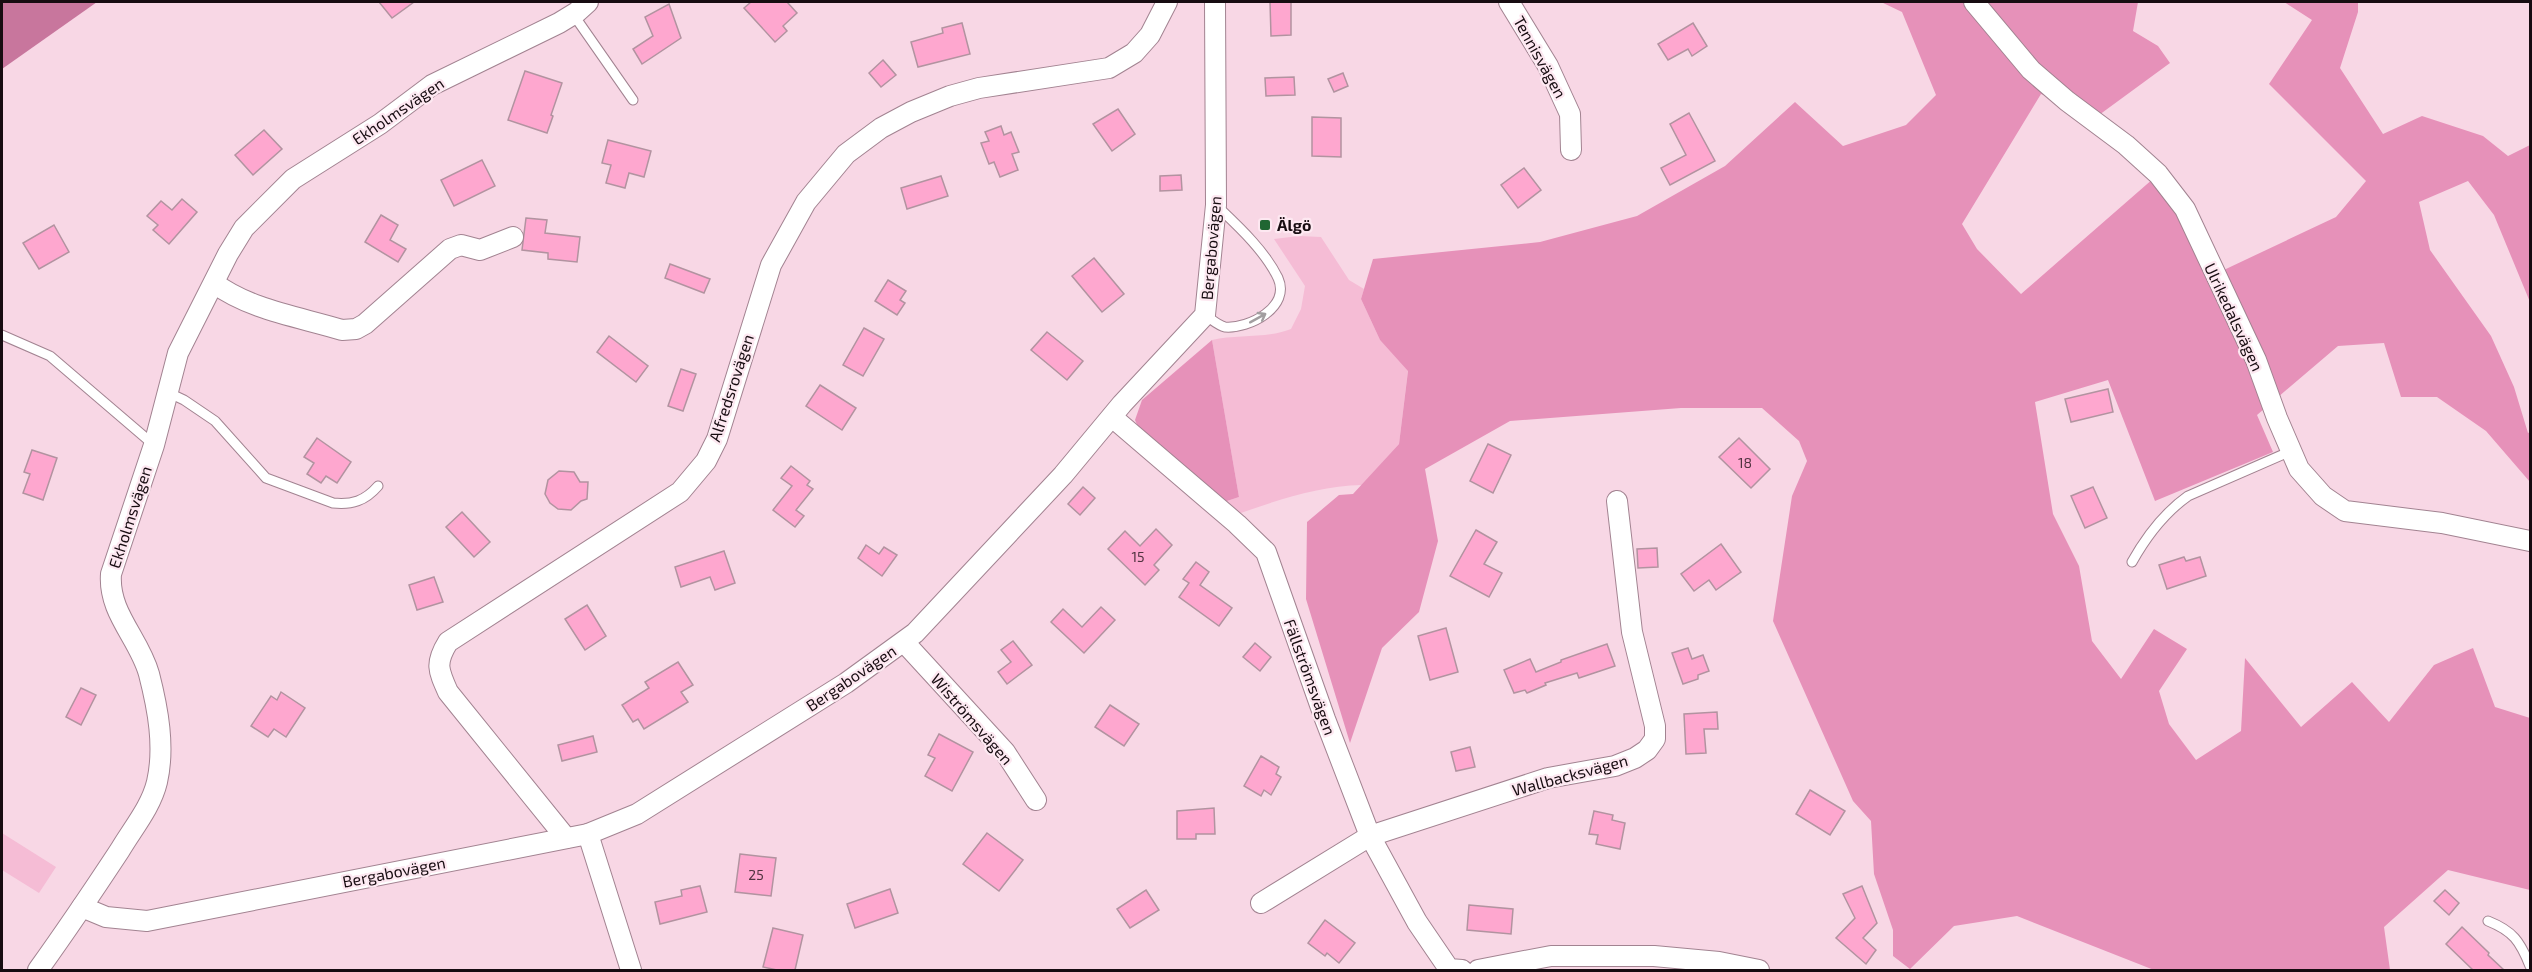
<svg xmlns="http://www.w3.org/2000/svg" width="2532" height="972" font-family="'Exo 2',sans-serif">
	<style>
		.green { fill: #f5bcd5 }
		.forest { fill: #e691b9 }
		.water { fill: #c8769d }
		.building { fill: #fea7cf; stroke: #b293a0; stroke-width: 1.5 }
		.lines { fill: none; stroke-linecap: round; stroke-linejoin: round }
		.service-casing { stroke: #a28391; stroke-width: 11 }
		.minor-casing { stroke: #a28391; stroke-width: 22 }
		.service { stroke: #fff; stroke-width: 9 }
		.minor { stroke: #fff; stroke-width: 20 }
		.oneway { stroke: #a29ea0 }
		.poi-dot { fill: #206632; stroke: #fde8f1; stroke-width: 2 }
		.labels { text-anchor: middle; stroke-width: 4.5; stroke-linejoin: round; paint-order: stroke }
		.number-label { font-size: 14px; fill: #513340 }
		.street-label { font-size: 16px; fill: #170c11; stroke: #fde8f1 }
		.poi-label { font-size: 16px; font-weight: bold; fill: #170c11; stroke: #fde8f1; text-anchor: start }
	</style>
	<rect width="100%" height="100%" fill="#f8d7e5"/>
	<g class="green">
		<path d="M1299,236L1321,237L1349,280L1364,289L1361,299L1380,340L1408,370L1399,444L1362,485C1319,486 1278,500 1238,514L1224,502L1239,497L1212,340C1238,334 1266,339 1291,329L1301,309L1305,286L1274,239Z"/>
		<polygon points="2,833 56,867 39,893 2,870"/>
	</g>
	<g class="forest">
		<polygon points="1881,2 2138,2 2133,31 2158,46 2170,63 2099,115 2041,94 1962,224 1977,249 2021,294 2154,178 2179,214 2209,277 2336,217 2366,181 2269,84 2312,20 2284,2 2358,2 2358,12 2340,68 2383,134 2422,116 2483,136 2508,156 2530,145 2530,302 2494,215 2468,181 2419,202 2430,250 2491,336 2514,387 2528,433 2530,432 2530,482 2486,431 2437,397 2401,397 2384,343 2338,346 2257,415 2273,452 2155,501 2108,380 2035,402 2053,514 2079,566 2092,641 2121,679 2154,629 2187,649 2159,691 2169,724 2196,760 2241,731 2245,658 2301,727 2352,682 2389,722 2434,665 2473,648 2495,707 2530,718 2530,890 2448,870 2384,927 2390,970 2154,970 2017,916 1954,926 1910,969 1893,956 1893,930 1874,874 1871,821 1853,801 1773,621 1792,496 1807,461 1799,441 1762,408 1681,408 1510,421 1425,469 1438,541 1419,612 1382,648 1350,743 1306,599 1307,522 1339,495 1353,494 1399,444 1408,371 1380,340 1361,299 1373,259 1540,242 1637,216 1725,166 1795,102 1843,146 1906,125 1936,95 1902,12"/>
		<polygon points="1212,340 1239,497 1224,502 1143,438 1135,420 1142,400"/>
	</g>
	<polygon class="water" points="2,2 97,2 2,69"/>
	<g class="building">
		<polygon points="379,2 414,2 392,18"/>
		<polygon points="751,2 787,2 797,13 783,26 787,31 775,42 744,8"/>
		<polygon points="1270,2 1291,2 1291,35 1271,36"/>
		<polygon points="669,4 681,38 642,64 633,49 653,36 645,17"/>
		<polygon points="962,23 970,54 918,67 911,42 943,33 942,28"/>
		<polygon points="1693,23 1707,46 1692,56 1688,49 1668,60 1658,44"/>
		<polygon points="883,60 896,75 881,87 869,73"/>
		<polygon points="525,71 562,83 551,115 553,116 547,133 508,120"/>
		<polygon points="1343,73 1348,86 1334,92 1328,79"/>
		<polygon points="1294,77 1295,95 1266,96 1265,78"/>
		<polygon points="1118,109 1135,134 1112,151 1093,124"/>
		<polygon points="1689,113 1715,161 1670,185 1661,168 1686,155 1670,124"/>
		<polygon points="1312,117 1341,118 1341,157 1312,156"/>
		<polygon points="1001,126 1004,135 1011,132 1019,152 1012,154 1018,170 1000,177 994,162 989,164 981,143 989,141 985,132"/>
		<polygon points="264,130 282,149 253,175 235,155"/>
		<polygon points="608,140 651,151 644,177 629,173 625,188 606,183 611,165 602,163"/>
		<polygon points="482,160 495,186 454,206 441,180"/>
		<polygon points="1524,168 1541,190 1518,208 1501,185"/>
		<polygon points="1181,175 1182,190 1160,191 1160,176"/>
		<polygon points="941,176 948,196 907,209 901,188"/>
		<polygon points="182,199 197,212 169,244 153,230 158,225 147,216 161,201 172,210"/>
		<polygon points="381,215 398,225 390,240 406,249 398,262 365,242"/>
		<polygon points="526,218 547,220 545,233 580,237 577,262 548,259 548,253 522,250"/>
		<polygon points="54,225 69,252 39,269 23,243"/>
		<polygon points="1094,258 1124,294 1102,312 1072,276"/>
		<polygon points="670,264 710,279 704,293 665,278"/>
		<polygon points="888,280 906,291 900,300 905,303 897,315 875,301"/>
		<polygon points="864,328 884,339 863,376 843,365"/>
		<polygon points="1047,332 1083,361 1067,380 1031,350"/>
		<polygon points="609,336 648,366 636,382 597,352"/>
		<polygon points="681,369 696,374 683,411 668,406"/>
		<polygon points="820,385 856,408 842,430 806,406"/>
		<polygon points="2108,389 2113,412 2071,422 2065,399"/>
		<polygon points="317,438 351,462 337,483 326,476 321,483 307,474 314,463 304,457"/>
		<polygon points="1739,438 1770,469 1751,488 1719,457"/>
		<polygon points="1488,444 1511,455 1493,493 1470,481"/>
		<polygon points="32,450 57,458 43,500 23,493 30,474 24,472"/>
		<polygon points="791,466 810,481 807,485 813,489 796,510 804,516 795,527 773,510 792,486 781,478"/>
		<polygon points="559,471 574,472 580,482 588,482 587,499 581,501 571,510 558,509 550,503 545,494 548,480"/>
		<polygon points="1083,487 1095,498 1080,515 1068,504"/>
		<polygon points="2093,487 2107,518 2085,528 2071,496"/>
		<polygon points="462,512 490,542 474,557 446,527"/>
		<polygon points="1156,529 1172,545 1154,565 1159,570 1145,585 1108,549 1125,531 1140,546"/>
		<polygon points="1476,530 1497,542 1484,564 1502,573 1489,597 1450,576"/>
		<polygon points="1721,544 1741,572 1716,590 1709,580 1694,591 1681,574"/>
		<polygon points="866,545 879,554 884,547 897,555 882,576 858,558"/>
		<polygon points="1657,548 1658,567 1638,568 1637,549"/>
		<polygon points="724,551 735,583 715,590 710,577 681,587 675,567"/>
		<polygon points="2184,557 2186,561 2200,557 2206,576 2167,589 2159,565"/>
		<polygon points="1196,562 1209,572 1200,585 1232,608 1219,626 1179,597 1189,583 1183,579"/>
		<polygon points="434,577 443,602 417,610 409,585"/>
		<polygon points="587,605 606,636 585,650 565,619"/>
		<polygon points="1101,607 1115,620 1084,653 1051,622 1063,609 1082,627"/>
		<polygon points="1446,628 1458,672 1430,680 1418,636"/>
		<polygon points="1013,641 1032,665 1007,684 998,672 1011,662 1001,650"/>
		<polygon points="1255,643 1271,657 1260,671 1243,657"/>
		<polygon points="1607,644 1615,666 1579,678 1577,673 1545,683 1546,685 1527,693 1525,690 1514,693 1504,670 1530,659 1536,672 1561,662 1561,660"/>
		<polygon points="1688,648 1692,659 1703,655 1709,671 1698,675 1698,679 1683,684 1672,653"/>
		<polygon points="678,662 693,685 681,692 688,702 644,729 638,719 633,722 622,705 649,688 645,682"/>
		<polygon points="81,688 96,695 81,725 66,717"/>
		<polygon points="281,692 305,708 286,737 274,729 268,737 251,726 271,696 277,700"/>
		<polygon points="1110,705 1139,724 1124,746 1095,727"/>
		<polygon points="1717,712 1718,729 1704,729 1706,753 1686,754 1684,714"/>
		<polygon points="939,734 973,752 952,791 925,776 935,758 928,755"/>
		<polygon points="593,736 597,752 562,761 558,745"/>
		<polygon points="1470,747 1475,767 1456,771 1451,752"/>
		<polygon points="1261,756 1279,767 1276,774 1281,777 1271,795 1264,790 1261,796 1244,786"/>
		<polygon points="1810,790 1845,811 1830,835 1796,814"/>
		<polygon points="1214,808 1215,834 1196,834 1196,839 1177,839 1177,811"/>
		<polygon points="1594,811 1613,815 1612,820 1625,823 1620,849 1596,844 1598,835 1589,834"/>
		<polygon points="987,833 1023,860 999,891 963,864"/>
		<polygon points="740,854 776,858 771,896 735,892"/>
		<polygon points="700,886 707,912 660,924 655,902 682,896 681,890"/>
		<polygon points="1862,886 1877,923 1863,938 1876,950 1866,964 1836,938 1855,918 1843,894"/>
		<polygon points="890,889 898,913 855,928 847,904"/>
		<polygon points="1146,890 1159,910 1130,928 1117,909"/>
		<polygon points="2445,890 2459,903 2449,915 2434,901"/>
		<polygon points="1469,905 1513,909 1511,934 1467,930"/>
		<polygon points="1325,920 1355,943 1339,963 1327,953 1325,956 1308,943"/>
		<polygon points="2462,927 2489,953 2488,955 2504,970 2473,970 2446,944"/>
		<polygon points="773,928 803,935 795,970 777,970 763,967"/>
	</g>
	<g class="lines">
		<defs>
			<g id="service">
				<polyline points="573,14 633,100"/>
				<path d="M1205,315C1211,319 1219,326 1225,327C1249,329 1291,307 1278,278C1265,251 1239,227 1218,207"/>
				<polyline points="2,335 50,356 154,445"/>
				<path d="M167,392L184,400L215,421L266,478L333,503C352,505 365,501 378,486"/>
				<path d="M2132,562C2146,537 2164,513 2188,496L2291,451"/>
				<path d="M2488,921C2513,931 2520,941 2530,966"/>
			</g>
			<g id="minor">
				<polyline points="1509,2 1548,66 1570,114 1571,150"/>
				<polyline points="1974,2 2031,70 2067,101 2126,145 2158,174 2185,209 2256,360 2277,418 2299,469 2323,496 2345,511 2442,523 2530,541"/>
				<path d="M214,283C250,310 300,317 342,330L356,329L365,324L450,249L461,245L480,250L513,237"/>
				<polyline points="1112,417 1237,524 1266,552 1325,719 1370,836 1417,922 1449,969 1462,970"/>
				<polyline points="904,642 1005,752 1036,800"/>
				<polyline points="588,834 631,970"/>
				<path d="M566,838L448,692C438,670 435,663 448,642L680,492L706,461L717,439L771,265L806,202L846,154L881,128L911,112L950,96L979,88L1109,68L1134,53L1150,35L1167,2"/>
				<polyline points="1261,903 1370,836 1548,778 1615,766 1635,758 1647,750 1655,739 1655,726 1632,632 1617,501"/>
				<polyline points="82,907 106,917 147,921 588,834 637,814 846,683 915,633 1063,475 1122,404 1205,315 1216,205 1215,2"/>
				<path d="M38,970C66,931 93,891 120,850C133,828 151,807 157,782C165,747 158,709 149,674C139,638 108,613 111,574L154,445L178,353L228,254L244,228L293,179L380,124L432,85L559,23L577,12L588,2"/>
				<polyline points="1478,970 1551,956 1654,956 1719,962 1759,970"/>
			</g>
		</defs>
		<use href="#service" class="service-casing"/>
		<use href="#minor" class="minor-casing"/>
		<use href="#service" class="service"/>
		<use href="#minor" class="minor"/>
	</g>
	<defs><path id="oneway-shaft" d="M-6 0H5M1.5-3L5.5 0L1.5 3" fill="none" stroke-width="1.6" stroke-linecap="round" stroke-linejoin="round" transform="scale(1.5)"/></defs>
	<use class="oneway" href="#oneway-shaft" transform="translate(1258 318) rotate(-29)"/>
	<rect class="poi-dot" x="1259" y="219" width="12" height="12" rx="3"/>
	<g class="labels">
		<g class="number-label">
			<text x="1745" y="468">18</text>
			<text x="1138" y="562">15</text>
			<text x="756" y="880">25</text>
		</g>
		<g class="street-label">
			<text transform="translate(1540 57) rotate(61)" y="6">Tennisvägen</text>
			<text transform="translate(398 111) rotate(-34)" y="6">Ekholmsvägen</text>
			<text transform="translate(1211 248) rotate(-85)" y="6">Bergabovägen</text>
			<text transform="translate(2234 317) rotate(65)" y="6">Ulrikedalsvägen</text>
			<text transform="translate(731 388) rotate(-72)" y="6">Alfredsrovägen</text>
			<text transform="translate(130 517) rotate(-72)" y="6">Ekholmsvägen</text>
			<text transform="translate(1310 677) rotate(70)" y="6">Fällströmsvägen</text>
			<text transform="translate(851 678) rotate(-34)" y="6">Bergabovägen</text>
			<text transform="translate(972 719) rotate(49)" y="6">Wiströmsvägen</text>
			<text transform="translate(1570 775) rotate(-15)" y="6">Wallbacksvägen</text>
			<text transform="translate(394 872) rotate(-11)" y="6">Bergabovägen</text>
		</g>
		<g class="poi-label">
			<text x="1277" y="231">Älgö</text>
		</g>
	</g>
	<rect width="2532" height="972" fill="none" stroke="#170c11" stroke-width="6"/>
</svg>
